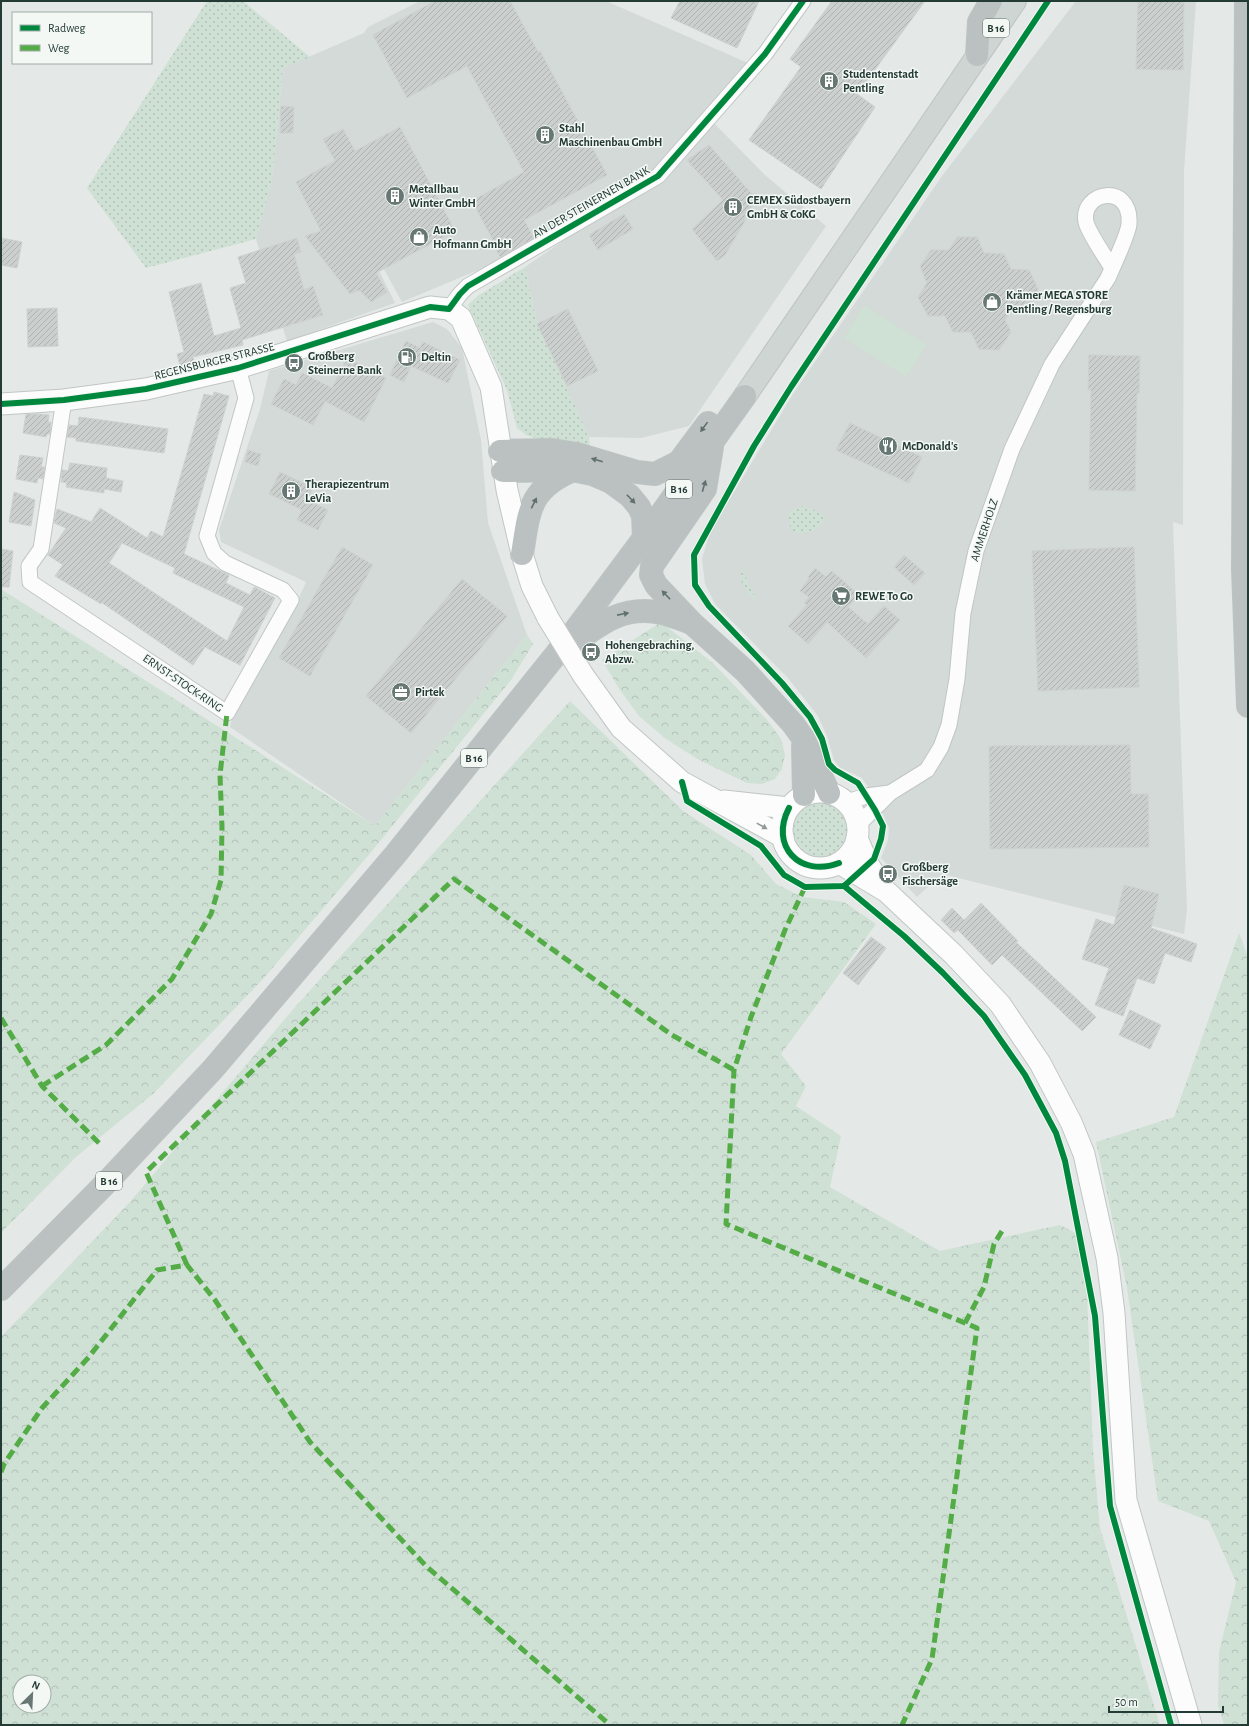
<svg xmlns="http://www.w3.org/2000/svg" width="1249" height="1726" font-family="'Alegreya Sans',sans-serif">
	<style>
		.built { fill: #d3dad7 }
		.grass { fill: url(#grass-dots) }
		.forest { fill: url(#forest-crowns); fill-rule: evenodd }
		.pitch { fill: #cfe0d5 }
		.building { fill: url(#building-hatch); stroke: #cdd2d0; fill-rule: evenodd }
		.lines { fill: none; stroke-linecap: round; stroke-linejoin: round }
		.street-casing { stroke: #c1c6c4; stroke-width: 17 }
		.secondary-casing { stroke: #c0c6c4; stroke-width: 23 }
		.primary-casing { stroke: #bdc4c2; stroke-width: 24 }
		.highway-casing { stroke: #bdc4c2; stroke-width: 24 }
		.street { stroke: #fbfcfb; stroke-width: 15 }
		.secondary { stroke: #fbfcfb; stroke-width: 21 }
		.primary { stroke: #ced5d3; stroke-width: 22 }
		.highway { stroke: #bbc1c0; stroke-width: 22 }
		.secondary-bridge-casing { stroke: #c0c6c4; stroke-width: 23; stroke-linecap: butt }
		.secondary-bridge { stroke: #fbfcfb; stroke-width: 21 }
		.quiet { stroke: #53ac45; stroke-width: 5; stroke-dasharray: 10 5; stroke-linecap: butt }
		.cycleway-casing { stroke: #f3f8f5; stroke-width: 8 }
		.cycleway { stroke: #00873e; stroke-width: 6 }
		.oneway { fill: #60706d }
		.oneway2 { fill: #909b98 }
		.labels { text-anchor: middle; stroke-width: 3; stroke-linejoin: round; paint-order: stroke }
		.shield { fill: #f3f8f5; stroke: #62736f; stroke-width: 1 }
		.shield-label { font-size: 11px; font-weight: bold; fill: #243a35 }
		.poi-label { font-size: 12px; font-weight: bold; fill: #243a35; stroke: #f3f8f5; text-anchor: start }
		.street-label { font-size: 12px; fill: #243a35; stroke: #f3f8f5 }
	</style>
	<defs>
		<pattern id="grass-dots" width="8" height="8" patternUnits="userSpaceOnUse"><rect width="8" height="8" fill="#cfe0d5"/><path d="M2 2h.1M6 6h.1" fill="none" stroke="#b2c1b7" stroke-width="1.8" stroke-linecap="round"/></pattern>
		<pattern id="forest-crowns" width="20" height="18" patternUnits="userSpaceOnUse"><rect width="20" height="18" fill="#cfe0d5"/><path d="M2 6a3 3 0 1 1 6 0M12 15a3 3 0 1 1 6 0" fill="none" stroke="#b2c1b7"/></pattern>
		<pattern id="building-hatch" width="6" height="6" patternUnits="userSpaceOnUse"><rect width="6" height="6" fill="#cbd0ce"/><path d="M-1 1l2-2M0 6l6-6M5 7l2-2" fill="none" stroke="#aeb3b2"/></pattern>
	</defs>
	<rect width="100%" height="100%" fill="#e4e9e7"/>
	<g class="built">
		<polygon points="420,1 606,1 748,63 654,175 490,265 402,302 331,173 395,303 287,341 256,239 272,179 283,68 364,33 368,27"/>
		<polygon points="1076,1 1196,1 1184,171 1183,525 1173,522 1187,910 1184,934 942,874 917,897 881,858 888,840 889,828 877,800 862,778 839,767 834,760 827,736 818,716 788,678 715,604 705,584 702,559 710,532 793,394 942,176"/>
		<polygon points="709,118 765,175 826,226 689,426 641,438 589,437 537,324 525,267 658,176"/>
		<polygon points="433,322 447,329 462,348 481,440 488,523 527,635 375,826 230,727 234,711 290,618 306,582 221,542 219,530 260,409 269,371"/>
	</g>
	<g class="grass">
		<polygon points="207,1 243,1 310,57 283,68 272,179 256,239 146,268 87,188"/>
		<polygon points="525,267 536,320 589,437 590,445 576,445 541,440 526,435 517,428 507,390 468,305 479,295"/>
		<path d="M804,506L810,508L825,516V520C818,531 803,538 791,530L788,516L790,511Z"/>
		<path d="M741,568L757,601C745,592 739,583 741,568Z"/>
		<circle cx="821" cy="829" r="30"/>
	</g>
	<g class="forest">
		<polygon points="1,589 375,826 527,635 533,644 511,680 372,851 263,979 154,1093 76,1157 1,1233"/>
		<polygon points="661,622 713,663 768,721 781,739 785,755 782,769 775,779 762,784 747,783 699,760 666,739 639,716 620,690 602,660"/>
		<path d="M570,701L683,811L751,855L776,884L802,897L844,902L876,924L781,1054L806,1086L796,1106L841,1136L830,1187L940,1251L1060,1225L1085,1238L1093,1450L1100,1528L1160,1725H1V1337L129,1203L296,1006ZM20,1682H44V1706H20Z"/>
		<polygon points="1239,933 1248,957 1248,1725 1224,1725 1218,1705 1219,1652 1236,1582 1209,1521 1158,1501 1127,1288 1096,1142 1174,1117"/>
	</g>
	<polygon class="pitch" points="864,305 927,345 906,377 844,338"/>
	<g class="building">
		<polygon points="435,1 510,1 538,52 540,51 607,175 524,220 534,238 500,257 493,245 495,244 472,201 524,172 467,66 407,98 373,35"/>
		<polygon points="680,1 759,1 737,48 671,18"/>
		<polygon points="832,1 925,1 857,94 875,107 821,189 749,140 801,67 790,59"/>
		<polygon points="1138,1 1184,1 1183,70 1136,69"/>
		<polygon points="281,106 294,107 293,133 280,133"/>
		<polygon points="400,127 455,231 376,273 387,292 371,302 359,290 350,294 305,236 321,231 296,182 335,161 323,139 343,129 355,151"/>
		<polygon points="709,145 758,201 745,214 745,221 725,255 717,261 692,229 723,200 687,160"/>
		<polygon points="624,214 633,229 598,250 589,235"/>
		<polygon points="957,237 977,237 984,253 1004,254 1011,269 1029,270 1038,289 1028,306 1014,306 1005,320 1011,332 999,350 979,349 971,332 953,332 945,316 928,316 918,297 927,283 920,266 931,250 949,250"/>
		<polygon points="1,238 22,242 17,268 1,265"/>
		<polygon points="297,238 301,252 294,254 304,290 313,286 323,315 242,340 243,345 193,357 194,362 180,366 177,354 184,352 169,292 201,283 214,336 241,328 230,288 246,283 238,257"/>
		<polygon points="57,308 58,346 28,347 27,309"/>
		<polygon points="568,309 598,371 567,386 537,324"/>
		<polygon points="406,341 420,348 423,342 460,360 448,383 411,366 404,382 390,375"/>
		<polygon points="1089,355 1140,356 1139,393 1137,393 1135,491 1089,490 1091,390 1088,390"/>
		<polygon points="347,358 386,378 364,422 325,401 313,425 271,404 284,379 296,385 302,373 332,388"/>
		<path d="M214,392L229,396L184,554L229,575L226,583L250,595L254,587L275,598L240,665L205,647L193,665L101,602V604L55,576L63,565L48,555L66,528L54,523L57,509L91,522L100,508L147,538L151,531L163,537L204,394L213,396ZM122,543L175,568L173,573L244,607L227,641L109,563Z"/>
		<polygon points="26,414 38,414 49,415 48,422 51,422 50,434 47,434 46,437 23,433"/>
		<polygon points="79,417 168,429 164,453 76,441 76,438 67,437 69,425 78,426"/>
		<polygon points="850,423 922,457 909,483 836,450"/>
		<polygon points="248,450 261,454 258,466 245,462"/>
		<polygon points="20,455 43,458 41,467 45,467 43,479 38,478 37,483 16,479"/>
		<polygon points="70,463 107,468 106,478 123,481 121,492 104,489 104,493 66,487 67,483 61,482 62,470 68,471"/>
		<polygon points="280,472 313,488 307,500 328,510 318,530 297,520 302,510 269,494"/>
		<polygon points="14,492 35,500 31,526 9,522"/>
		<polygon points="342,547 373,565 310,676 279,658"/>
		<polygon points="1134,547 1139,687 1038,691 1032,551"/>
		<polygon points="1,549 13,551 9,587 1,587"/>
		<polygon points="904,555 925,573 914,585 894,567"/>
		<polygon points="815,568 826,577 832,571 859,595 848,607 868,624 884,606 900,620 866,658 827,622 808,644 788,626 807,605 804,603 809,597 800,591 809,578 808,577"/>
		<polygon points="462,579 507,616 411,733 366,696"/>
		<polygon points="1130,745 1131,794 1148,794 1149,847 990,849 989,746"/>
		<polygon points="1124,885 1159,894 1151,928 1197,944 1191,962 1165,953 1154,984 1137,978 1123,1016 1095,1005 1109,968 1082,959 1096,919 1114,925"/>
		<polygon points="981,903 1018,941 1016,942 1096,1017 1082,1031 1002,955 992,965 958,930 954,933 941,920 952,908 964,920"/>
		<polygon points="871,937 886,948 858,985 843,973"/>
		<polygon points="1130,1010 1161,1025 1150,1049 1119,1035"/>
	</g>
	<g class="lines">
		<defs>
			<g id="street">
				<polyline points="449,309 460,294 468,286 658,176 765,54 803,1"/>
				<polyline points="64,400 41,549 29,566 30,582 227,713 291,600 283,590 225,563 214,553 207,536 246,398 238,368"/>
				<polyline points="847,802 866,796 890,793"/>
				<path d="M858,825L890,793L927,770L941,747L949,725L957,679L963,613L976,551L1012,449L1052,364L1108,278C1113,266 1128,235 1129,224C1132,182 1080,191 1086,222C1088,232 1106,258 1112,268"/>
			</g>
			<g id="secondary">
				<polyline points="1,404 64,400 146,389 238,368 430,307 449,309 461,318 491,387 507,490 522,554 532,586 548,618"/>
				<polyline points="583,675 621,728 682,782 783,837"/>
				<circle cx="820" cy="830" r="38"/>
				<polyline points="724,801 789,808"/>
				<polyline points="857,838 868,864 883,888"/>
				<polyline points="839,863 887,892 954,955 1000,1004 1040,1063 1071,1122 1084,1154 1107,1258 1114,1313 1126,1500 1191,1725"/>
			</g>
			<polyline id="primary" points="745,396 1015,1"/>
			<g id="highway">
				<polyline points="1246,1 1243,569 1248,706"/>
				<polyline points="977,55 979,22 991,1"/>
				<polyline points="712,447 705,489 652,566 651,575 656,585 693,624 745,671 793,724 803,738 829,793"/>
				<polyline points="500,451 552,450 577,454 637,472 655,474 679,462 708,423"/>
				<polyline points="503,471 572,470 592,474 611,482 630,496 639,507 643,516 644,538"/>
				<path d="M522,554C529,512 528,490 571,471"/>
				<path d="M574,643C602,622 625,605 662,613C671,615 680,619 689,622"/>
				<polyline points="803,746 804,795"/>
				<polyline points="1,1289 105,1184 213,1069 395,855 574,632 644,538 745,396"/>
			</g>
		</defs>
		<use href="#street" class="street-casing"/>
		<use href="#secondary" class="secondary-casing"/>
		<use href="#primary" class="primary-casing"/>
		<use href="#highway" class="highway-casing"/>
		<use href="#street" class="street"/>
		<use href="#secondary" class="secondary"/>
		<use href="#primary" class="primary"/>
		<use href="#highway" class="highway"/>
		<defs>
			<polyline id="secondary-bridge" points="548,618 583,675"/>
		</defs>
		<use href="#secondary-bridge" class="secondary-bridge-casing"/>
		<use href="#secondary-bridge" class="secondary-bridge"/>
		<g class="quiet">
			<polyline points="805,887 785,930 751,1017 734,1070 726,1224 977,1328 932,1659 902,1725"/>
			<polyline points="1,1018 42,1086 101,1145"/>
			<polyline points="42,1086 106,1045 172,979 211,914 221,880 222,827 220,775 227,713"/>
			<polyline points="187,1265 146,1172 454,879 672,1035 734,1070"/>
			<polyline points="965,1323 984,1287 994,1244 1002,1231"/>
			<polyline points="1,1472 4,1464 42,1408 88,1358 157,1270 187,1265 215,1300 310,1442 426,1566 610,1725"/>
		</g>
		<defs>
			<g id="cycleway">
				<polyline points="1,404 64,400 146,389 238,368 430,307 449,309 460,294 468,286 658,176 765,54 803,1"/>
				<polyline points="682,782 687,801 761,846 784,875 805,887 844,886 874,859 881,839 883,826 875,810 858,783 835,770 829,764 822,739 810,717 782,683 709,606 695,585 694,555 754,446 791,387 1048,1"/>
				<path d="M789,808C769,846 800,878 839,863"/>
				<polyline points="844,886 904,936 943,973 984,1016 1025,1075 1056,1133 1065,1161 1095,1316 1110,1506 1171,1725"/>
			</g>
		</defs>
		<use href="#cycleway" class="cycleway-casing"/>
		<use href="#cycleway" class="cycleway"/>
	</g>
	<defs><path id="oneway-solid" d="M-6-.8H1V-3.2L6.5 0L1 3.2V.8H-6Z"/></defs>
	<g class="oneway">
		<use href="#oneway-solid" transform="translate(704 427) rotate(126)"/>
		<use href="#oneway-solid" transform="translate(597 460) rotate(-164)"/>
		<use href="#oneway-solid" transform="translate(704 486) rotate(-74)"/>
		<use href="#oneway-solid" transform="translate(631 499) rotate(46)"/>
		<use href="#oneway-solid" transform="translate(534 503) rotate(-64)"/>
		<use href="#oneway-solid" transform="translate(666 595) rotate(-134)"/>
		<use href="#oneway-solid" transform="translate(623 614) rotate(-11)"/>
	</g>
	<use class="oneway2" href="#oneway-solid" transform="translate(762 826) rotate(29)"/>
	<defs>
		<symbol id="building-disc" viewBox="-11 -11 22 22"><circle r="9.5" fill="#677773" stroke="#f3f8f5"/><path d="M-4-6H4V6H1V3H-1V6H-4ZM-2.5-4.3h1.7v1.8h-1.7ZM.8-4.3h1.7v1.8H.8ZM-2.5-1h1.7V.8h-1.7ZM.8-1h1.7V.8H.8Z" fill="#fff"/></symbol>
		<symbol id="shop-disc" viewBox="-11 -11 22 22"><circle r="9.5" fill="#677773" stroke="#f3f8f5"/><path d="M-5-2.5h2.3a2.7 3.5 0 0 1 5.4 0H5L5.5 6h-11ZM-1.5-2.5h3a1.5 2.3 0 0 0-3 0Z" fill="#fff"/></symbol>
		<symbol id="fuel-disc" viewBox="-11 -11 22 22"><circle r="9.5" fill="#677773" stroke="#f3f8f5"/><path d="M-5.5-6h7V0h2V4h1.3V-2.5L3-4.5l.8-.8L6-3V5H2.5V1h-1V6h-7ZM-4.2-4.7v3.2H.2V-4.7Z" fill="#fff"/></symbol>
		<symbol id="bus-disc" viewBox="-11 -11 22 22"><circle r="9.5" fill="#677773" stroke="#f3f8f5"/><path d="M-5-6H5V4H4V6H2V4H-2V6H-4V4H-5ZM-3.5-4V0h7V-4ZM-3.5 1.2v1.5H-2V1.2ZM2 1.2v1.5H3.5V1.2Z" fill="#fff"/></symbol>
		<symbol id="restaurant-disc" viewBox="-11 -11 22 22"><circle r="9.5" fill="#677773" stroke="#f3f8f5"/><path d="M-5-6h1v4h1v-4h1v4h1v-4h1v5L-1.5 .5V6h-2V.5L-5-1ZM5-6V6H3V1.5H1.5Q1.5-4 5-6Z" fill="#fff"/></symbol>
		<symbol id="supermarket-disc" viewBox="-11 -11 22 22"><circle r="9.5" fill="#677773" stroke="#f3f8f5"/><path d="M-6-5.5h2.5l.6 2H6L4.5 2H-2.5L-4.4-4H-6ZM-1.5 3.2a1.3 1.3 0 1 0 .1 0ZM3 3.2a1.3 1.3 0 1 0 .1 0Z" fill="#fff"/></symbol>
		<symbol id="office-disc" viewBox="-11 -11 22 22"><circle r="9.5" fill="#677773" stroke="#f3f8f5"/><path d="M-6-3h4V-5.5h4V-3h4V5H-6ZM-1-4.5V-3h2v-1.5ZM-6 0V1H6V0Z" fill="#fff"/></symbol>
	</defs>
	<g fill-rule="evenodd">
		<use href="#building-disc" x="818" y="70" width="22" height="22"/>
		<use href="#building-disc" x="534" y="124" width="22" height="22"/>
		<use href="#building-disc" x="384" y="185" width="22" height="22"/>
		<use href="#building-disc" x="722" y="196" width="22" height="22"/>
		<use href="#shop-disc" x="408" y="226" width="22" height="22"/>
		<use href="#shop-disc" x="981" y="291" width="22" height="22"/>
		<use href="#fuel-disc" x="396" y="346" width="22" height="22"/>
		<use href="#bus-disc" x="283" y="352" width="22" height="22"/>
		<use href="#restaurant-disc" x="877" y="435" width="22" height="22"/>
		<use href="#building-disc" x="280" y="480" width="22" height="22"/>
		<use href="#supermarket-disc" x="830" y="585" width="22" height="22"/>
		<use href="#bus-disc" x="580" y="641" width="22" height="22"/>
		<use href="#office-disc" x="390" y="681" width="22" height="22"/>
		<use href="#bus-disc" x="877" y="863" width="22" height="22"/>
	</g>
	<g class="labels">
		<g class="shield">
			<rect x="983" y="19" width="26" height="18" rx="3"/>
			<rect x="666" y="480" width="26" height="18" rx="3"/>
			<rect x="461" y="749" width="26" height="18" rx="3"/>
			<rect x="96" y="1172" width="26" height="18" rx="3"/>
		</g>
		<g class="shield-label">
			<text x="996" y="32">B 16</text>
			<text x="679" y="493">B 16</text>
			<text x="474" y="762">B 16</text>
			<text x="109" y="1185">B 16</text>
		</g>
		<g class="poi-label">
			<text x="843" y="78">Studentenstadt<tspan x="843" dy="14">Pentling</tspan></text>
			<text x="559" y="132">Stahl<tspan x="559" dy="14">Maschinenbau GmbH</tspan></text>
			<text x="409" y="193">Metallbau<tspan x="409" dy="14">Winter GmbH</tspan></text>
			<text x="747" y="204">CEMEX Südostbayern<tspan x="747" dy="14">GmbH &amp; CoKG</tspan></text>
			<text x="433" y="234">Auto<tspan x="433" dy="14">Hofmann GmbH</tspan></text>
			<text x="1006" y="299">Krämer MEGA STORE<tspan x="1006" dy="14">Pentling / Regensburg</tspan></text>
			<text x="308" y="360">Großberg<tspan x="308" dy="14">Steinerne Bank</tspan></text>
			<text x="421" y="361">Deltin</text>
			<text x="902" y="450">McDonald's</text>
			<text x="305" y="488">Therapiezentrum<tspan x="305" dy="14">LeVia</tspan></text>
			<text x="855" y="600">REWE To Go</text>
			<text x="605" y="649">Hohengebraching,<tspan x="605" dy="14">Abzw.</tspan></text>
			<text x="415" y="696">Pirtek</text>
			<text x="902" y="871">Großberg<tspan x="902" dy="14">Fischersäge</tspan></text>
		</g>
		<g class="street-label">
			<text transform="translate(591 202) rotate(-30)" y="4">AN DER STEINERNEN BANK</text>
			<text transform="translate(214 361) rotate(-14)" y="4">REGENSBURGER STRASSE</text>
			<text transform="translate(984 530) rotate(-72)" y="4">AMMERHOLZ</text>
			<text transform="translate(183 683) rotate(34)" y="4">ERNST-STOCK-RING</text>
		</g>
	</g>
	<rect width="1249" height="1726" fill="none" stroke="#243a35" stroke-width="4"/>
	<rect x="12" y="12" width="140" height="52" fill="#f3f8f5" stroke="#a0aca8"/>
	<rect x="20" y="25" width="20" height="6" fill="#00873e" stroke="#a0aca8"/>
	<text x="48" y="32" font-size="12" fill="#243a35">Radweg</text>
	<rect x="20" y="45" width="20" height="6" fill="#53ac45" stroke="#a0aca8"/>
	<text x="48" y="52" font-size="12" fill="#243a35">Weg</text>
	<g transform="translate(32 1694) rotate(24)"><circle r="19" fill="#f3f8f5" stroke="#a0aca8"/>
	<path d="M0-3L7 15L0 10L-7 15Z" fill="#677773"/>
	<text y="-6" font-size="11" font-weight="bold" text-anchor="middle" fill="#243a35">N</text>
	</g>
	<path d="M1109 1706v6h114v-6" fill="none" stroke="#243a35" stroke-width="2"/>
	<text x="1115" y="1706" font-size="12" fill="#243a35" stroke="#f3f8f5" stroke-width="3" paint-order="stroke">50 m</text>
</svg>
